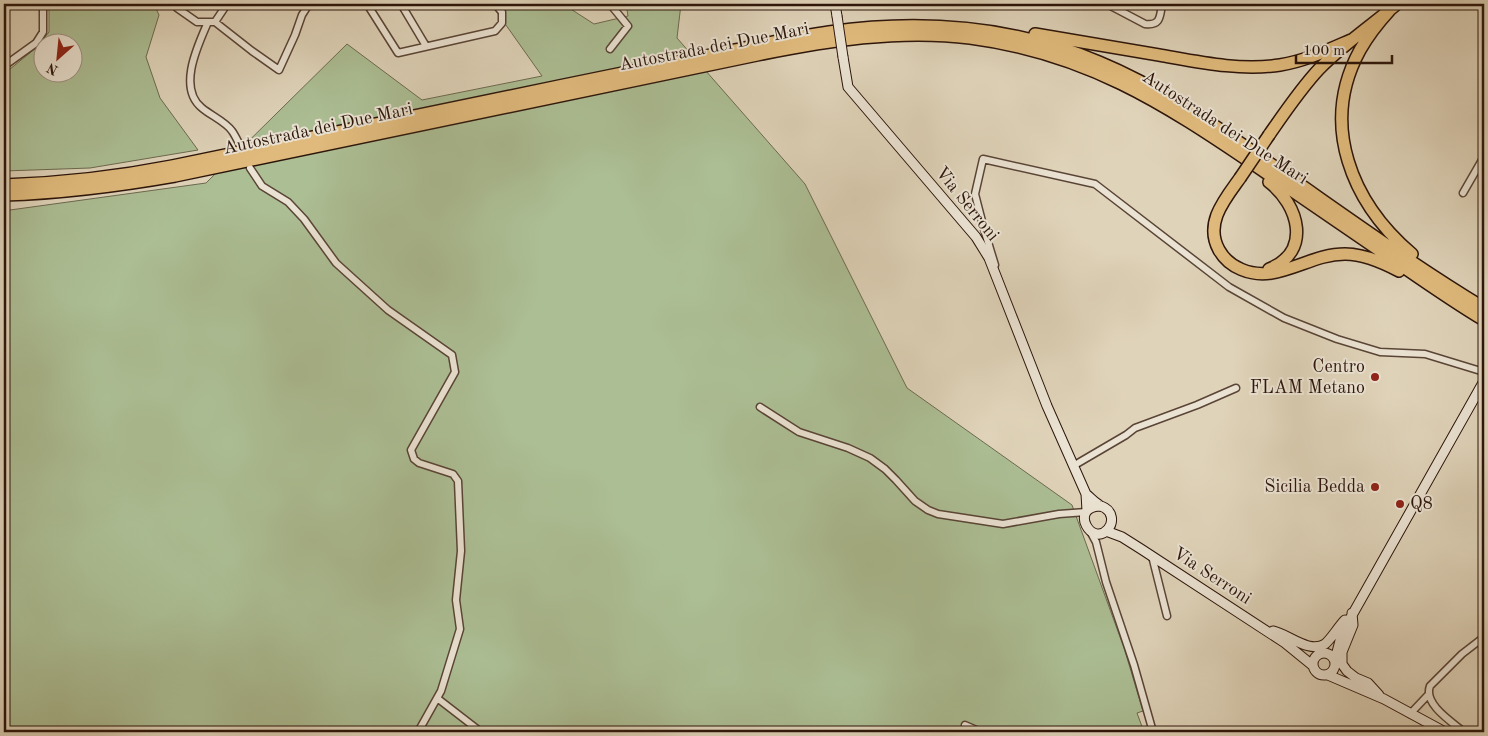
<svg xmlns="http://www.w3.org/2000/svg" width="1488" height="736" font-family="'Old Standard TT',serif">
<rect width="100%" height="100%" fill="#dfd3b9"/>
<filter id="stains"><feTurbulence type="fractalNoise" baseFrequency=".004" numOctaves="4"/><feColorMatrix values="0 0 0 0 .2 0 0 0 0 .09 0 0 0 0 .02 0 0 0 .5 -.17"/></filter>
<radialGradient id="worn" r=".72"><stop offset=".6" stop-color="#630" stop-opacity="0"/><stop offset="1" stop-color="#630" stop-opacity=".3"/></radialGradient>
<path fill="#acbe94" stroke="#6c6a50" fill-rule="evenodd" d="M49 4H154L159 15 146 57 160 98 198 150 90 168 4 171V74L37 47 49 32ZM42 42H72V72H42Z
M491 4H563L594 24 628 16 626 4H681L677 38 805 184 907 388 1072 505 1124 648 1143 711 1137 713 1144 732H4V222L10 210 206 183 347 44 422 100 542 76Z"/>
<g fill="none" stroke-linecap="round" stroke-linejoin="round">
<defs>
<path id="street" d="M175 4 177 8 197 22H215L252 51 279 70 295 35 302 15 309 4
M367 4 398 53 495 31 502 23V12L495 4
M401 4 426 46
M1107 4 1145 24C1161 26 1160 16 1162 4
M208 22C198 45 177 88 202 108 210 115 226 122 232 131 235 135 237 140 240 145
M215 22 227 4
M610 49 628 26 610 4
M4 66 36 43 43 32V4
M250 168 262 186 288 202 304 219 336 263 388 310 452 355 455 372 411 450 414 459 419 463 453 474 458 481 461 551 456 600 460 629 441 691 418 732
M1463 193 1482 160 1484 159
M995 265 984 229 975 194 983 159 1095 184 1229 287 1284 318 1337 339 1380 352 1425 354 1484 372
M760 407 799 432 848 448 870 458 885 469 896 480 915 501 928 510 938 514 1003 524 1059 514 1086 512
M1073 466 1126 435 1135 428 1197 405 1236 388
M1090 531 1096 542 1106 582 1134 665 1153 732
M1152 556 1167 616
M437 698 481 732
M1410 714 1428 695
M965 725 981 732
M1464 732C1452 722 1423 704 1430 686L1462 654 1484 637"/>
<path id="secondary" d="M835 4 837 16
M843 57 848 87 976 237 989 258 1047 406 1086 494 1087 511
M1086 494C1090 497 1093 501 1098 504 1104 509 1098 504 1105 508 1112 512 1114 522 1108 529 1092 548 1069 508 1099 506
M1106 531 1122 537 1141 549 1285 643 1312 665
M1352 613 1353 625 1342 652V664L1347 671 1356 678 1368 683 1379 695
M1273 631C1288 634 1309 654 1325 644 1331 639 1339 626 1345 620
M1313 664a11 11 0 1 1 22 0a11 11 0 1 1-22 0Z
M1335 660 1342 633 1484 381
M1328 675 1384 699 1445 732"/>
<path id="highway" d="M1389 11C1378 23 1368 36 1360 50 1319 125 1352 203 1412 254
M1035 34C1077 41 1118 48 1159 55 1199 62 1239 71 1280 65 1305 61 1328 50 1351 40
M1269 135C1285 112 1301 88 1320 68 1344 44 1372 25 1397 4
M1240 178C1225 199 1204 223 1219 250 1229 268 1251 276 1271 273 1297 269 1318 254 1345 254 1364 254 1382 262 1399 271
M4 185C61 183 116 177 172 166 301 140 430 113 559 86 614 75 670 63 725 52 759 45 794 37 829 32 920 19 1013 26 1099 62 1157 86 1210 122 1262 158 1336 209 1408 262 1484 308
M4 195C62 193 118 186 175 176L757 55C827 41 898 29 970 38 1085 53 1162 102 1256 166 1300 196 1345 227 1389 257 1421 279 1452 301 1484 320
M1269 269C1312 252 1299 205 1269 182"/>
</defs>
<use href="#street" stroke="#594436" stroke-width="9"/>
<use href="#secondary" stroke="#2c150b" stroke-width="11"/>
<use href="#highway" stroke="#2c150b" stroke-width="14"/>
<use href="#street" stroke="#eae2d2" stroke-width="6"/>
<use href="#secondary" stroke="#eae2d2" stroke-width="9"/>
<use href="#highway" stroke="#e0ba7c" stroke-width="11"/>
<defs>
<path id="secondary-bridge" d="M837 16 843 57"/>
<path id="highway-bridge" d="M1240 178 1269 135"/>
</defs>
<use href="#secondary-bridge" stroke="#2c150b" stroke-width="11" stroke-linecap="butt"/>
<use href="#highway-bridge" stroke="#2c150b" stroke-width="14" stroke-linecap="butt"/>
<use href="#secondary-bridge" stroke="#eae2d2" stroke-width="9"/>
<use href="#highway-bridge" stroke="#e0ba7c" stroke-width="11"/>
</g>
<g fill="#8f2418" stroke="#eae2d2" stroke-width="2">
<circle cx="1375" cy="377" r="5"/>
<circle cx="1375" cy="487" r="5"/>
<circle cx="1400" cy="504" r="5"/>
</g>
<g text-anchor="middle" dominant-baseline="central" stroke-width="4" stroke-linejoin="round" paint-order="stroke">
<g font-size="18" fill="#2c150b" stroke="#eae2d2">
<text transform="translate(714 47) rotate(-11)">Autostrada dei Due Mari</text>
<text transform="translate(1225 128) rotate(33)">Autostrada dei Due Mari</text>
<text transform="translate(318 129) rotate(-12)">Autostrada dei Due Mari</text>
<text transform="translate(967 204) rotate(51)">Via Serroni</text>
<text transform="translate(1212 576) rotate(33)">Via Serroni</text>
</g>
<g font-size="18" fill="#2c150b" stroke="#eae2d2" text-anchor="end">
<text x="1365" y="367">Centro<tspan x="1365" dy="21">FLAM Metano</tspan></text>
<text x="1365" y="487">Sicilia Bedda</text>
<text x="1410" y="504" text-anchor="start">Q8</text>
</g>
</g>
<rect width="1488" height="736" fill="none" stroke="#dfd3b9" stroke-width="20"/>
<rect x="5" y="5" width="1478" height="726" fill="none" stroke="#2c150b" stroke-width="2.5"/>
<rect x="10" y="10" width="1468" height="716" fill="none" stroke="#2c150b"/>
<g transform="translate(58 58) rotate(207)"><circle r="24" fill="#eae2d2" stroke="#9e9082"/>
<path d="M0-4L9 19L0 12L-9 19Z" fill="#8f2418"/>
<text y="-8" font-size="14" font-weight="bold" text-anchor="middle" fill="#2c150b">N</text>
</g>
<path d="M1296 55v8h96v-8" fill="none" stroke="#2c150b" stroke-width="2.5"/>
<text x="1303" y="55" font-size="15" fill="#2c150b" stroke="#eae2d2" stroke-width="4" paint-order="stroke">100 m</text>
<rect width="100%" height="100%" filter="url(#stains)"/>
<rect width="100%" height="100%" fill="url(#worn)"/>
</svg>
